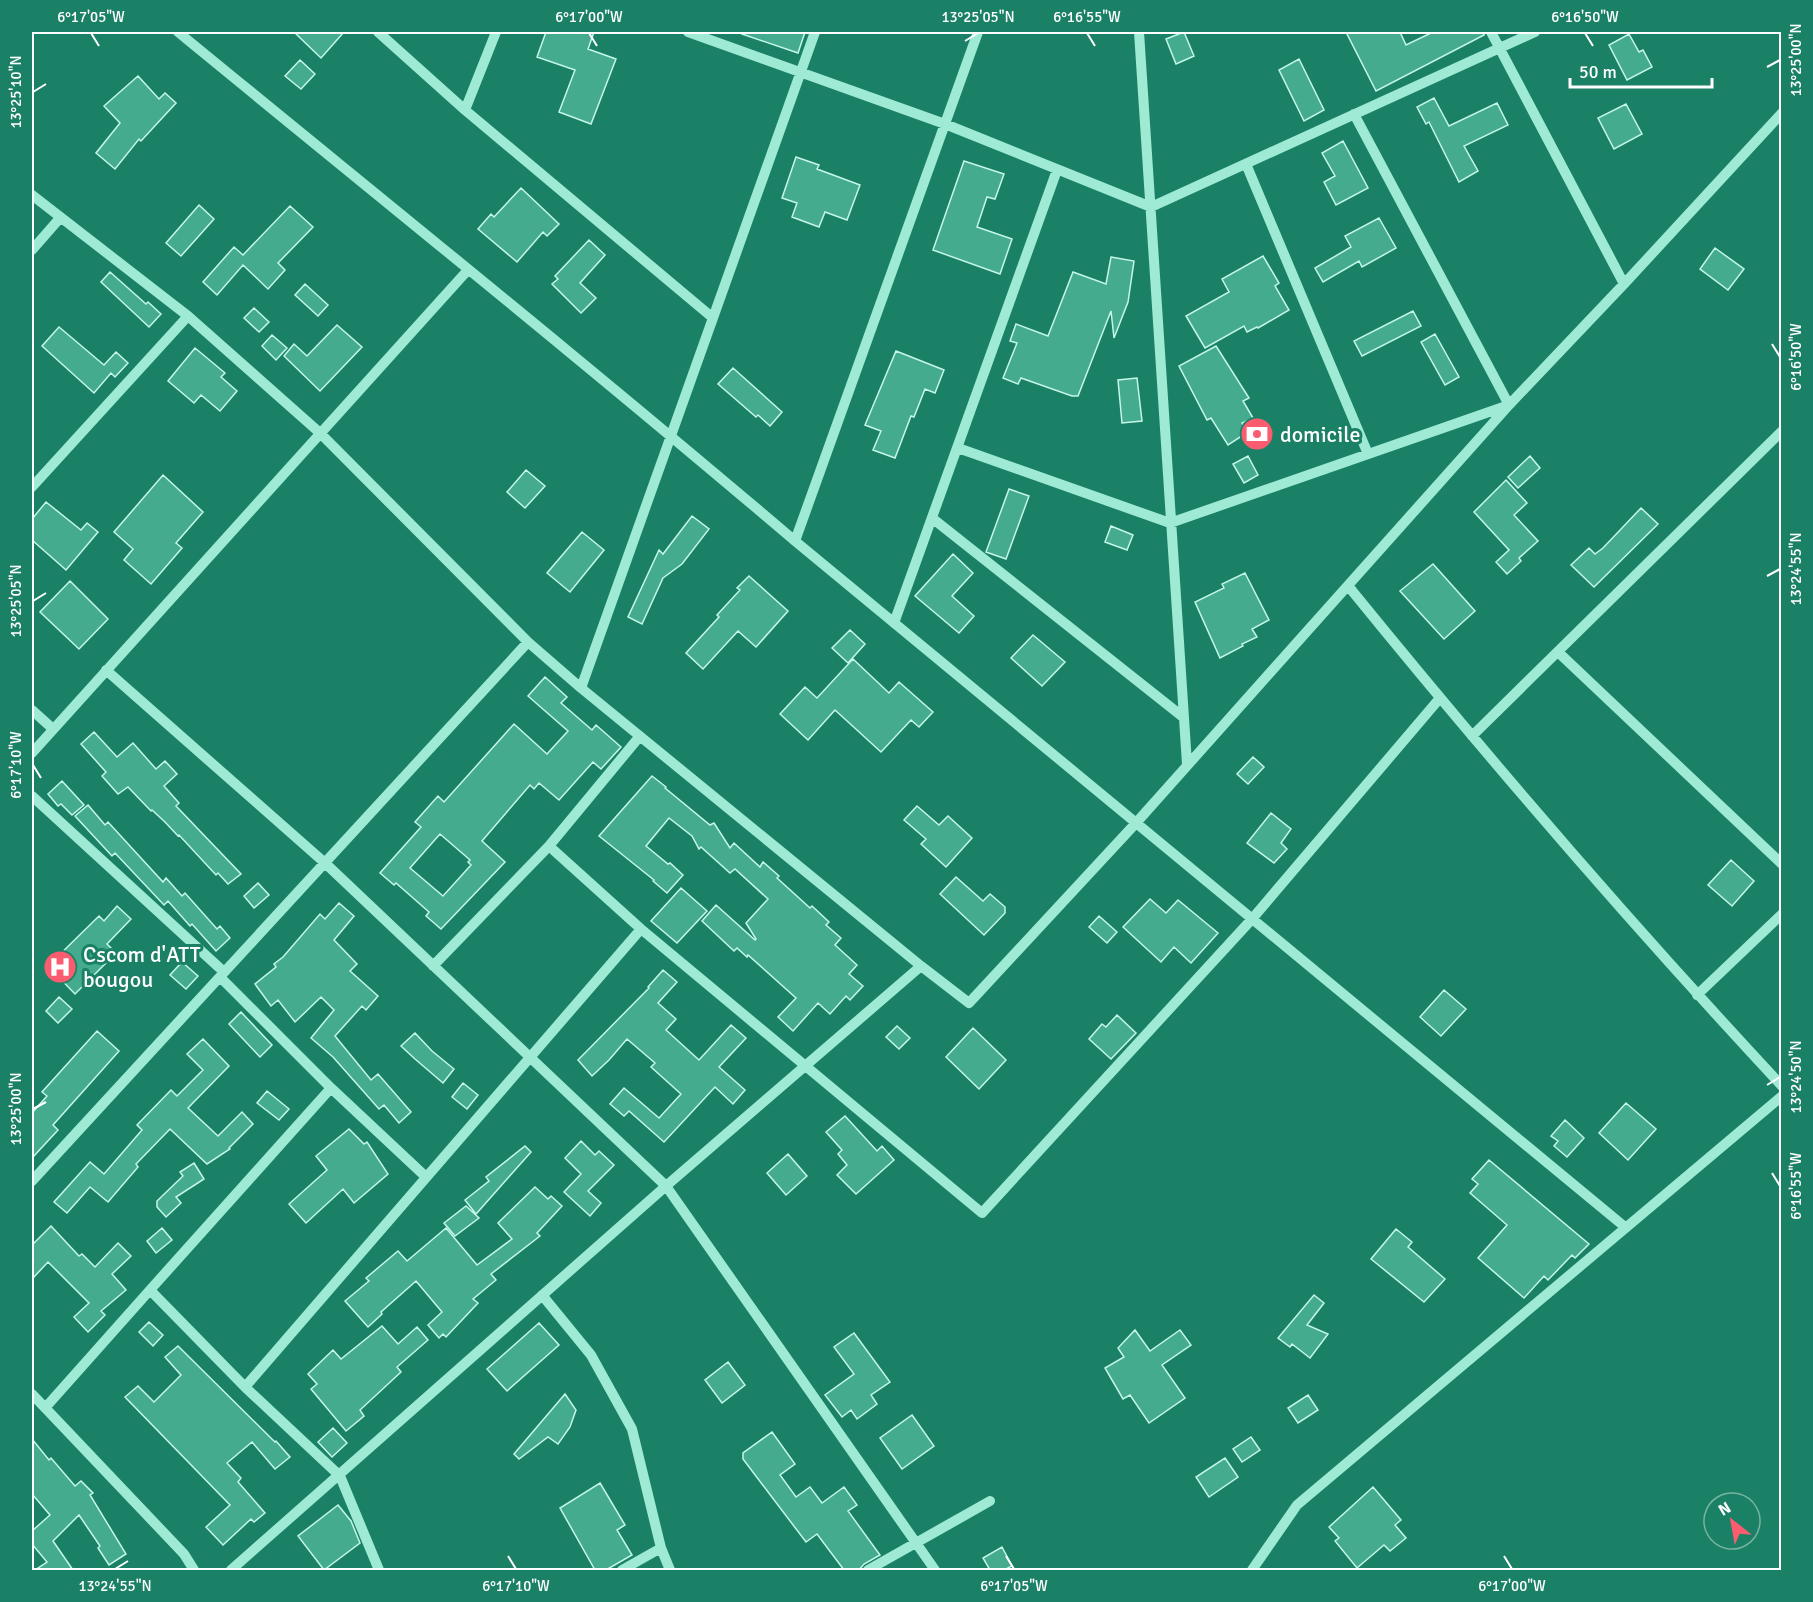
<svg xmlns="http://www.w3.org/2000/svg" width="1813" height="1602" font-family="Signika,sans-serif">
<rect width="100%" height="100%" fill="#1b8166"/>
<path fill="#44ab8e" stroke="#c4f7e9" stroke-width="1.5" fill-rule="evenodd" d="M294 32H344L321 58Z
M546 32H594L588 49 616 59 591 124 559 112 575 70 537 57Z
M743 32H805L798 53 742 34Z
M1184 32 1194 56 1176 64 1166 39Z
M1346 32H1400L1406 45 1433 32H1484V35L1376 91Z
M1629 34 1639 52 1643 50 1652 67 1627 80 1609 45Z
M1299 59 1324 110 1304 121 1279 70Z
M300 60 315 74 301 89 285 76Z
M138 76 159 99 165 93 176 103 141 141 139 139 115 169 96 153 120 123 104 106Z
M1434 98 1449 126 1497 103 1508 125 1464 146 1478 171 1459 182 1429 122 1426 124 1417 107Z
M1626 104 1642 134 1614 149 1598 118Z
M1343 141 1368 188 1336 205 1324 182 1335 176 1322 153Z
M796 157 819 165 817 169 860 185 847 220 825 212 819 227 792 217 797 203 782 198Z
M964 161 1004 174 995 199 987 197 977 227 1012 239 1000 274 933 250Z
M521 188 559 224 547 236 543 232 517 262 478 229 491 214 494 217Z
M199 205 214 219 181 256 166 243Z
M290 206 313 227 278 263 285 270 268 289 243 265 217 295 203 282 234 247 243 255Z
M1379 218 1396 248 1362 267 1359 261 1323 282 1315 268 1351 247 1345 236Z
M589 240 605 255 580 283 596 298 581 313 552 284 558 279 555 276Z
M1715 248 1744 269 1728 290 1700 269Z
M1263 256 1279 283 1275 286 1289 310 1258 328 1257 327 1247 332 1244 326 1205 348 1186 316 1229 292 1222 279Z
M1111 257 1134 261 1128 302 1114 338 1111 311 1078 396H1072L1021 378 1018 384 1003 378 1017 343 1010 341 1016 324 1048 336 1073 272 1106 284Z
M110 272 146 304 148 302 161 314 149 327 101 282Z
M305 284 328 305 318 316 295 295Z
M254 308 269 322 259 332 244 318Z
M1413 311 1421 326 1362 356 1354 341Z
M337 325 362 347 320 391 284 356 294 344 307 356Z
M59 327 104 365 116 352 128 363 115 377 111 373 94 393 42 346Z
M1435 334 1459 377 1445 385 1421 342Z
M272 335 287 348 276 360 262 346Z
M1216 346 1249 398 1243 401 1253 418 1242 423 1248 432 1228 445 1211 418 1207 420 1179 366Z
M195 348 225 373 221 377 237 391 220 411 201 395 194 403 168 381Z
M896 351 944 370 935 393 925 389 914 417 911 416 895 458 873 450 881 431 865 425Z
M733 368 782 412 770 426 758 415 756 417 718 384Z
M1137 378 1142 421 1122 423 1118 380Z
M1248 456 1258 475 1244 483 1233 464Z
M1530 456 1540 468 1518 488 1508 477Z
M526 470 545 486 525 508 507 492Z
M163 475 203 512 176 543 182 548 151 584 124 560 133 549 114 532Z
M1506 480 1527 503 1514 515 1538 541 1519 558 1521 561 1507 574 1496 562 1509 550 1474 512Z
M1009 489 1029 496 1006 559 986 552Z
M46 502 81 530 87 523 98 532 66 570 32 540V519Z
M1641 508 1658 524 1594 587 1571 565 1589 548 1595 554 1603 548Z
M692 516 709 529 682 564 663 578 642 624 628 617 659 550 663 554Z
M1111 526 1133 535 1127 550 1105 542Z
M582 532 604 550 570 592 547 573Z
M953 554 973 573 952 596 974 616 959 633 915 596Z
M1433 564 1475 611 1444 639 1400 591Z
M1245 573 1269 620 1252 629 1257 637 1242 644 1243 646 1220 658 1195 602 1224 588 1222 584Z
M749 576 788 611 756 647 738 631 703 669 686 653 719 617 717 615 740 590 737 588Z
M70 581 108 619 79 649 40 612Z
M850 630 865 644 848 663 832 648Z
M1033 635 1065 662 1042 686 1011 658Z
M853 659 889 693 899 682 933 712 919 727 911 720 881 752 835 710 808 740 780 714 805 687 817 698Z
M545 677 567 697 561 703 592 730 596 725 621 747 601 769 593 762 559 800 539 783 534 789 530 785 482 841 505 862 441 929 426 916 429 912 396 883 394 885 380 873 421 827 415 822 438 796 444 802 514 724 547 754 568 731 528 696ZM440 834 470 860 468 862 471 865 443 896 410 868Z
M94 732 117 757 133 743 156 769 165 761 177 774 164 786 179 803 176 806 241 874 228 884 218 873 216 875 179 835 178 836 165 822 152 810 151 811 128 787 118 794 102 776 106 772 81 744Z
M1253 757 1264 767 1248 784 1237 774Z
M652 776 666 787 665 788 710 825 714 823 730 848 734 843 760 867 763 862 779 876 777 878 810 908 812 906 829 922 826 925 841 938 835 945 857 965 849 974 863 986 850 1000 846 996 830 1014 818 1003 793 1031 778 1017 796 998 748 955 747 957 737 948 734 951 702 921 716 905 755 940 756 939 746 923 768 899 735 869 730 873 701 847 699 849 692 836 669 818 646 846 668 864 670 863 683 875 667 893 653 881 654 880 599 836Z
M62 781 84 805 72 815 61 804 58 806 48 794Z
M88 805 105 825 108 822 163 882 166 878 182 896 185 893 217 929 220 926 230 938 216 951 192 924 190 926 168 901 164 905 115 853 112 856 75 816Z
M917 806 939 825 948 816 972 838 946 867 921 844 926 839 904 820Z
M1271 813 1291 829 1281 843 1287 849 1274 863 1247 843Z
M1731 860 1754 881 1732 906 1708 885Z
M956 877 983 901 990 894 1005 907V913L984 935 940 894Z
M258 883 269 895 254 908 244 896Z
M681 888 707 911 677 943 651 921Z
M1150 899 1166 913 1178 900 1218 933 1191 963 1174 947 1161 962 1123 927Z
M339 903 354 916 334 940 357 964 350 971 378 996 366 1010 362 1006 335 1036 371 1080 378 1074 411 1112 399 1123 384 1105 379 1109 333 1057 311 1038 334 1010 321 997 295 1022 278 1000 271 1006 255 984 276 967 274 964 283 957 320 914 325 919Z
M117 906 131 919 107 944 116 953 75 994 48 966 99 916 104 921Z
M1099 916 1117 932 1107 943 1089 927Z
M182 962 198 976 186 989 170 975Z
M663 970 677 982 658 1003 676 1019 666 1030 699 1060 731 1025 746 1038 719 1067 745 1090 733 1104 715 1087 664 1142 629 1111 624 1116 610 1104 624 1088 659 1118 681 1094 651 1067 655 1063 627 1039 609 1060 592 1076 578 1060 649 988 648 987Z
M1444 990 1466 1009 1441 1036 1420 1017Z
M59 997 72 1009 58 1023 46 1011Z
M241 1012 272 1045 260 1057 229 1024Z
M1117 1015 1136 1033 1111 1059 1089 1039 1102 1024 1106 1027Z
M897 1026 910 1038 899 1049 886 1037Z
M973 1028 1006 1060 979 1089 946 1057Z
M97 1031 119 1051 53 1125 58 1130 32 1158V1113L47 1096 42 1092Z
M415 1033 432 1051 454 1069 443 1083 415 1059 401 1046Z
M203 1039 229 1066 188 1108 218 1136 242 1112 253 1124 229 1148 230 1149 207 1164 170 1129 136 1164 138 1167 108 1202 90 1187 67 1213 54 1202 90 1162 104 1174 142 1130 137 1125 171 1090 177 1096 203 1070 187 1054Z
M463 1083 478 1095 467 1109 452 1097Z
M267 1091 289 1109 279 1120 257 1103Z
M1626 1103 1656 1129 1628 1160 1599 1133Z
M845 1116 877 1151 882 1146 894 1160 856 1194 837 1175 847 1165 838 1154 842 1150 826 1132Z
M1565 1120 1584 1138 1567 1157 1554 1146 1558 1141 1551 1136Z
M349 1129 364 1144 367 1142 388 1174 354 1203 343 1189 306 1223 289 1204 327 1170 316 1156Z
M581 1141 595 1155 599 1151 614 1165 588 1191 601 1203 590 1216 564 1192 581 1174 565 1158Z
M525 1146 531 1152 476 1214 465 1200 489 1181 486 1177Z
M788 1154 807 1176 786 1195 767 1173Z
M1489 1160 1589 1244 1575 1258 1572 1255 1548 1280 1544 1276 1524 1298 1478 1258 1507 1225 1470 1193 1478 1184 1472 1179Z
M194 1163 204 1179 176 1197 181 1203 166 1217 157 1207V1201L183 1176 180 1172Z
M535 1187 548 1199 551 1196 562 1206 537 1233 540 1236 491 1274 496 1280 473 1299 478 1303 446 1337 443 1334 439 1338 428 1325 442 1312 416 1281 381 1312 382 1314 368 1327 345 1301 369 1281 366 1278 398 1251 407 1261 446 1228 477 1265 512 1239 498 1223Z
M466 1206 479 1218 455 1236 444 1223Z
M51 1226 79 1256 82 1254 95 1267 118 1243 131 1256 112 1274 126 1290 101 1311 105 1315 88 1332 74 1317 89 1303 48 1262 32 1279V1245Z
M162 1228 172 1240 156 1253 147 1241Z
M1396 1229 1412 1242 1408 1247 1445 1279 1424 1302 1371 1259Z
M1314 1295 1324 1303 1307 1325 1328 1334 1310 1358 1292 1344 1290 1347 1278 1338Z
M149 1322 163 1335 153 1346 139 1332Z
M539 1323 559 1345 507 1391 487 1369Z
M382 1326 398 1344 417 1327 428 1340 397 1367 401 1372 360 1410 364 1416 346 1431 311 1389 317 1384 308 1374 333 1350 341 1359Z
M1135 1330 1150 1351 1180 1330 1191 1345 1162 1365 1185 1398 1149 1423 1130 1395 1123 1399 1105 1368 1124 1357 1118 1348Z
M854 1333 890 1382 871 1395 877 1404 857 1419 851 1410 842 1417 825 1395 854 1374 834 1347Z
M178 1346 275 1442 276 1441 290 1457 275 1469 252 1442 227 1463 241 1478 238 1482 265 1513 254 1522 251 1519 223 1545 206 1527 230 1505 125 1397 138 1386 154 1402 181 1375 165 1357Z
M728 1362 745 1385 722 1403 705 1380Z
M565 1394 576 1410 570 1427 558 1444 548 1437 519 1459 514 1454Z
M1308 1395 1318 1410 1298 1423 1288 1408Z
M912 1415 934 1446 902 1469 880 1438Z
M333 1428 347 1443 332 1457 318 1442Z
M772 1432 795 1464 780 1475 796 1497 810 1487 822 1503 844 1487 857 1505 848 1511 880 1555 864 1564 859 1570H844L817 1534 806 1542 743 1459V1453Z
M1251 1437 1260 1450 1242 1462 1233 1449Z
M32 1439 49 1460 51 1458 75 1486 81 1481 93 1493 90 1495 126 1554 109 1565 98 1548 100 1546 79 1515 53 1541 73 1570H35L47 1562 32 1544V1531L50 1515 32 1494Z
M1225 1458 1238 1477 1209 1497 1196 1477Z
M600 1483 625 1525 617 1530 632 1555 606 1570H595L560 1508Z
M1373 1487 1401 1520 1395 1525 1406 1538 1390 1551 1384 1545 1357 1568 1335 1541 1339 1538 1329 1527Z
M338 1505 351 1521 360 1543 324 1570 298 1536Z
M1002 1547 1012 1566 1004 1570H990L983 1558Z"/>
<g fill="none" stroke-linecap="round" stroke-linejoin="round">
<path stroke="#9fead5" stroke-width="10" d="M178 32C384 201 592 368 795 541L1625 1227
M378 32 465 110 713 318
M688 32 945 124 1151 207 1535 32
M1139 32 1187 764
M1491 32 1624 284
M465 110 496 32
M1246 164 1368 454
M32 195 188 316 320 433 528 642 581 688 921 966 969 1003 1136 823 1509 405 1624 284 1782 113
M32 250 60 218
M958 448 1170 523 1509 405 1354 114
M32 487 188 316
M932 518 1183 717
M795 541 978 32
M1349 587C1488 758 1632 925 1782 1086
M894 623 1057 170
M1558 652 1782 864
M106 670 325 863 666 1186 935 1570
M581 688 815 32
M32 710 53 729
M1472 736 1782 431
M32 753 467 271
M32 796 224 972
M549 846 641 929 982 1213 1252 919 1440 698
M433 966 549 846 640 736
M220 977 331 1088 426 1177
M1697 995 1782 914
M32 1181 528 642
M150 1290 331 1088
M542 1295 591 1355 632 1429 661 1548 670 1570
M245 1387 641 929
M32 1394 184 1554 194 1570
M45 1408 150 1290 245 1387 340 1476 379 1570
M231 1570 666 1186 921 966
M622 1570 661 1548
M868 1570 990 1501
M1252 1570 1297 1505 1782 1096"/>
</g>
<path fill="none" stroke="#fff" stroke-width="2" d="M91 33 99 46M589 33 597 46M1087 33 1095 46M1585 33 1593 46M965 41 978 33M1767 67 1780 60M33 92 46 84M1772 344 1780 357M1767 576 1780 569M33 601 46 593M33 765 41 778M1767 1085 1780 1077M33 1109 46 1102M1772 1173 1780 1186M508 1556 516 1569M1006 1556 1014 1569M1504 1556 1512 1569M115 1569 128 1561"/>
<defs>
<symbol id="bank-disc" viewBox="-11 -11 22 22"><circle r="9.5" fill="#fb5c6f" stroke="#1b8166"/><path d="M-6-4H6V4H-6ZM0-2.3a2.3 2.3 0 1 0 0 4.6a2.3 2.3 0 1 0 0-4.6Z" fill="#fff"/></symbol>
<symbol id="hospital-disc" viewBox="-11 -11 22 22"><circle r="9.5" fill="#fb5c6f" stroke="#1b8166"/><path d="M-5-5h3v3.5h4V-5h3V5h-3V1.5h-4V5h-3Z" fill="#fff"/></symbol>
</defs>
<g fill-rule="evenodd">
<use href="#bank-disc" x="1238" y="415" width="38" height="38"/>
<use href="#hospital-disc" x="41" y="948" width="38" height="38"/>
</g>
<g text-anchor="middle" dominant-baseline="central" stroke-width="6" stroke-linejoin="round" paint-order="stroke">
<g font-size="22" fill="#fff" stroke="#1b8166" text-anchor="start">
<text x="1280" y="434">domicile</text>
<text x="83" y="954">Cscom d'ATT<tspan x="83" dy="25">bougou</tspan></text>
</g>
</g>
<rect width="1813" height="1602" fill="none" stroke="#1b8166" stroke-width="66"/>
<g transform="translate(1732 1521) rotate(329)"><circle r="28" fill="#1b8166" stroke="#76b3a3" stroke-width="1.5"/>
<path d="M0-4.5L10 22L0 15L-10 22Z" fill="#fb5c6f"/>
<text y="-9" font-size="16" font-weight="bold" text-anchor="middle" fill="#ffffff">N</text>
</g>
<path d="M1570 78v9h142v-9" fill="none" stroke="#ffffff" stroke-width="3"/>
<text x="1579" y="78" font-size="18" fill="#ffffff" stroke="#1b8166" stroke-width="4.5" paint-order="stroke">50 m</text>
<rect x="33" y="33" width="1747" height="1536" fill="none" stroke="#fff" stroke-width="2"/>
<g font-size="15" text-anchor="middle" fill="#fff">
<text x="91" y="22">6°17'05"W</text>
<text x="589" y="22">6°17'00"W</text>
<text x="978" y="22">13°25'05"N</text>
<text x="1087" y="22">6°16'55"W</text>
<text x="1585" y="22">6°16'50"W</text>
<text transform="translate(1796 60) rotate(-90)" y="5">13°25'00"N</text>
<text transform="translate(16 92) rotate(-90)" y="5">13°25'10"N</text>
<text transform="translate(1796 357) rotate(-90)" y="5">6°16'50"W</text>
<text transform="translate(1796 569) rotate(-90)" y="5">13°24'55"N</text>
<text transform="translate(16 601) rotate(-90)" y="5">13°25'05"N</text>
<text transform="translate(16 765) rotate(-90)" y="5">6°17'10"W</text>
<text transform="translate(1796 1077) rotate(-90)" y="5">13°24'50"N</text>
<text transform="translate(16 1109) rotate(-90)" y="5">13°25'00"N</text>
<text transform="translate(1796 1186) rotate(-90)" y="5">6°16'55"W</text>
<text x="115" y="1591">13°24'55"N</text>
<text x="516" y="1591">6°17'10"W</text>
<text x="1014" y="1591">6°17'05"W</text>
<text x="1512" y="1591">6°17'00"W</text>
</g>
</svg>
